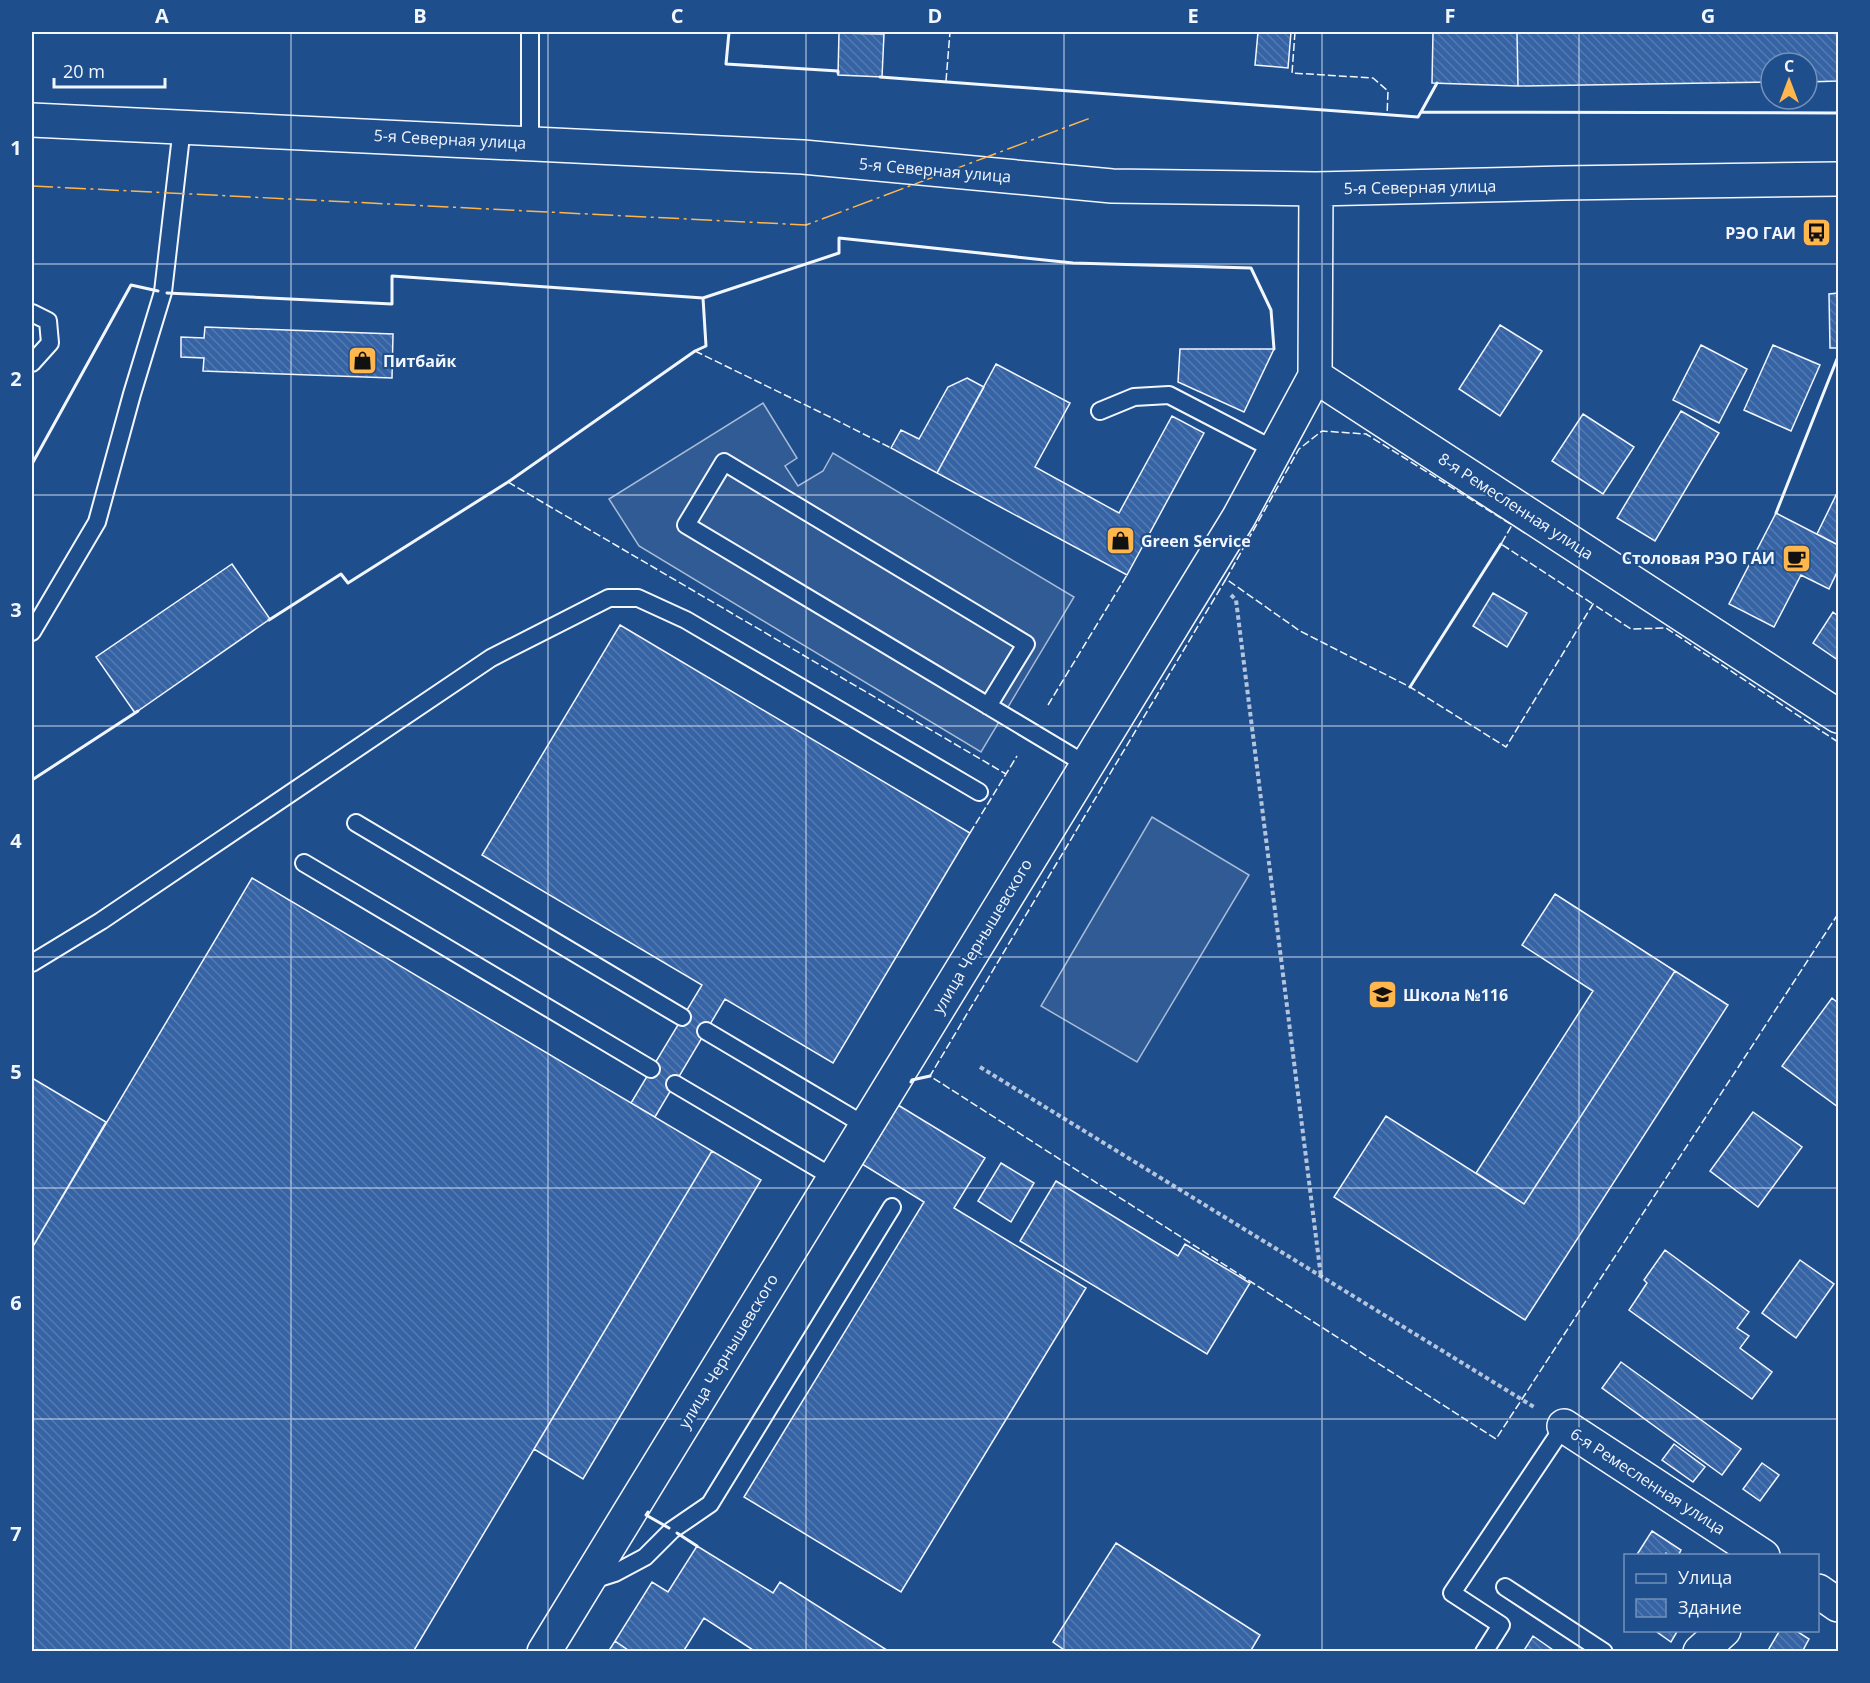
<svg xmlns="http://www.w3.org/2000/svg" width="1870" height="1683" font-family="'Open Sans',sans-serif">
<defs>
<pattern id="building-back-hatch" width="6" height="6" patternUnits="userSpaceOnUse" patternTransform="scale(1.5)"><rect width="6" height="6" fill="#3563a3"/><path d="M-1 5l2 2M0 0l6 6M5-1l2 2" fill="none" stroke="#537ab1"/></pattern>
</defs>
<rect width="100%" height="100%" fill="#1f4e8c"/>
<path fill="#305b95" stroke="#a8bbd7" stroke-width="1.5" d="M763 403 797 458 785 466 798 486 823 471 833 453 1074 597 981 752 639 546 609 499Z
M1152 817 1249 875 1137 1062 1041 1006Z"/>
<path fill="url(#building-back-hatch)" stroke="#f2f6ff" stroke-width="1.5" d="M1258 32H1291L1288 68 1255 65Z
M1433 32H1517L1518 86 1432 83Z
M1517 32H1838V81L1807 82V63H1771V82L1518 86Z
M839 33 884 34 882 77 838 75Z
M1838 293V348H1830L1829 294Z
M1500 325 1542 351 1500 416 1459 389Z
M205 327 393 334 392 378 203 371 204 358 181 357V337L204 338Z
M1701 345 1747 369 1719 423 1673 400Z
M1773 345 1820 365 1791 431 1744 410Z
M1180 349H1274L1244 412 1178 382Z
M996 364 1070 403 1035 467 1119 513 1172 416 1204 433 1127 575 937 473Z
M967 378 984 387 937 473 891 448 901 430 919 439 948 387Z
M1681 411 1719 433 1655 541 1617 518Z
M1583 414 1634 447 1603 494 1552 461Z
M1838 491V545L1817 534Z
M1776 513 1838 545V570L1829 589 1801 575 1774 627 1729 604Z
M232 564 270 619 135 713 96 657Z
M1493 593 1527 613 1507 647 1473 626Z
M1833 612 1838 616V660L1813 643Z
M620 625 970 833 833 1063 725 999 655 1117 631 1103 702 985 482 855Z
M252 878 712 1151 413 1652H32V1248Z
M1555 894 1675 971 1524 1204 1476 1173 1593 991 1522 945Z
M1675 971 1728 1005 1525 1320 1334 1197 1386 1116 1524 1204Z
M1832 998 1838 1003V1107L1782 1066Z
M32 1078 106 1122 32 1248Z
M898 1105 985 1158 954 1208 1086 1288 901 1592 744 1497 924 1202 862 1164Z
M1753 1112 1802 1147 1758 1207 1710 1171Z
M712 1151 761 1180 583 1479 534 1449Z
M1001 1163 1034 1183 1011 1222 978 1201Z
M1056 1181 1178 1256 1185 1244 1250 1283 1207 1354 1020 1241Z
M1665 1250 1749 1312 1737 1328 1749 1336 1740 1348 1772 1372 1752 1399 1629 1310 1647 1283 1644 1280Z
M1800 1260 1834 1284 1796 1338 1762 1313Z
M1621 1362 1741 1449 1722 1475 1602 1388Z
M1674 1444 1705 1467 1693 1482 1662 1460Z
M1762 1463 1779 1475 1760 1501 1743 1489Z
M1652 1531 1681 1550 1678 1556H1670L1666 1553 1664 1556H1636Z
M1116 1543 1260 1635 1250 1652H1067L1053 1642Z
M697 1546 773 1593 780 1582 890 1652H756L704 1618 683 1652H631L615 1641 652 1582 668 1592Z
M1654 1630H1678L1671 1642Z
M1780 1630H1795L1809 1639 1802 1652H1767Z
M1533 1636 1556 1652H1523Z
M615 1641 631 1652H608Z"/>
<g fill="none" stroke-linecap="round" stroke-linejoin="round">
<defs>
<path id="lane" d="M530 32V143
M32 313 48 321 50 343 32 363
M1100 411 1134 397 1169 395 1275 450
M32 632 97 522 132 394 163 292 182 127
M988 706 1026 644 724 462 686 525 1087 765
M356 823 682 1017
M304 863 651 1069
M32 963 101 921 491 658 609 598H638L686 620 979 792
M706 1031 866 1126
M675 1084 834 1178
M590 1581 615 1573 645 1557 672 1530 710 1504 892 1207
M1505 1587 1604 1652
M1484 1652 1501 1625 1452 1593 1564 1426"/>
<path id="street" d="M1564 1426 1763 1556
M1818 1591 1838 1605
M1700 1652 1724 1630"/>
<path id="secondary" d="M32 120 803 157 1112 186 1316 189 1563 183 1838 179
M1315 376 1838 716
M544 1652 1239 517 1315 376 1316 189"/>
</defs>
<use href="#lane" stroke="#f2f6ff" stroke-width="20"/>
<use href="#street" stroke="#f2f6ff" stroke-width="36"/>
<use href="#secondary" stroke="#f2f6ff" stroke-width="36"/>
<path stroke="#b3c4dc" stroke-width="4" stroke-dasharray="4.5 3" stroke-linecap="butt" d="M1231 595 1236 600 1321 1277
M980 1067 1534 1407"/>
<use href="#lane" stroke="#1f4e8c" stroke-width="16"/>
<use href="#street" stroke="#1f4e8c" stroke-width="33"/>
<use href="#secondary" stroke="#1f4e8c" stroke-width="33"/>
<path stroke="#f2f6ff" stroke-width="1.5" stroke-dasharray="8 3" stroke-linecap="butt" d="M1295 32 1292 73 1373 78 1388 91 1387 116
M946 81 950 32
M695 351 830 417 891 448
M508 482 1006 774
M1226 579 1299 449 1322 431 1366 434 1512 525 1501 544 1593 604
M1048 705 1127 575
M1838 742 1666 628 1631 629 1593 604 1506 747 1410 687 1300 631 1226 579 930 1076 1496 1439 1838 914
M970 833 1017 756"/>
<path stroke="#f2f6ff" stroke-width="3" d="M729 32 726 64 838 71V73
M880 77 1418 117 1421 112 1838 113
M1421 112 1437 83
M167 293 392 304V276L703 298 839 253V238L1073 263 1251 268 1271 310 1274 349
M32 464 131 285 158 291
M1776 513 1837 359H1838
M269 620 341 574 348 583 508 482 695 351 706 346 703 298
M1410 687 1501 544
M32 780 138 711
M911 1082 912 1080 930 1076
M648 1512 646 1515 669 1528
M677 1533 697 1546"/>
<path stroke="#ffb74d" stroke-width="1.5" stroke-dasharray="21 4.5 3 4.5" stroke-linecap="butt" d="M32 186 806 225 1093 117"/>
</g>
<path fill="none" stroke="#f2f6ff" stroke-width="1.5" stroke-opacity="0.55" d="M291 32V1652M548 32V1652M806 32V1652M1064 32V1652M1322 32V1652M1579 32V1652M32 264H1838M32 495H1838M32 726H1838M32 957H1838M32 1188H1838M32 1419H1838"/>
<defs>
<symbol id="bus-square" viewBox="-11 -11 22 22"><rect x="-9" y="-9" width="18" height="18" rx="4" fill="#ffb74d" stroke="#1f4e8c"/><path d="M-5-6H5V4H4V6H2V4H-2V6H-4V4H-5ZM-3.5-4V0h7V-4ZM-3.5 1.2v1.5H-2V1.2ZM2 1.2v1.5H3.5V1.2Z" fill="#111"/></symbol>
<symbol id="shop-square" viewBox="-11 -11 22 22"><rect x="-9" y="-9" width="18" height="18" rx="4" fill="#ffb74d" stroke="#1f4e8c"/><path d="M-5-2.5h2.3a2.7 3.5 0 0 1 5.4 0H5L5.5 6h-11ZM-1.5-2.5h3a1.5 2.3 0 0 0-3 0Z" fill="#111"/></symbol>
<symbol id="cafe-square" viewBox="-11 -11 22 22"><rect x="-9" y="-9" width="18" height="18" rx="4" fill="#ffb74d" stroke="#1f4e8c"/><path d="M-5.5-4.5H6V0H3Q3 3.5 0 3.5H-2.5Q-5.5 3.5-5.5 0ZM3-3.2v2h1.7v-2ZM-6 4.5H4V6H-6Z" fill="#111"/></symbol>
<symbol id="school-square" viewBox="-11 -11 22 22"><rect x="-9" y="-9" width="18" height="18" rx="4" fill="#ffb74d" stroke="#1f4e8c"/><path d="M0-5L7-2L0 1L-7-2ZM-4 1L0 2.5L4 1V4Q0 6-4 4Z" fill="#111"/></symbol>
</defs>
<g fill-rule="evenodd">
<use href="#bus-square" x="1800" y="216" width="33" height="33"/>
<use href="#shop-square" x="346" y="344" width="33" height="33"/>
<use href="#shop-square" x="1104" y="524" width="33" height="33"/>
<use href="#cafe-square" x="1780" y="542" width="33" height="33"/>
<use href="#school-square" x="1366" y="978" width="33" height="33"/>
</g>
<g text-anchor="middle" dominant-baseline="central" stroke-width="4.5" stroke-linejoin="round" paint-order="stroke">
<g font-size="16" fill="#f2f6ff" stroke="#1f4e8c">
<text transform="translate(450 139) rotate(3)">5-я Северная улица</text>
<text transform="translate(935 170) rotate(5)">5-я Северная улица</text>
<text transform="translate(1420 187) rotate(-1)">5-я Северная улица</text>
<text transform="translate(1516 506) rotate(33)">8-я Ремесленная улица</text>
<text transform="translate(982 936) rotate(-59)">улица Чернышевского</text>
<text transform="translate(728 1351) rotate(-59)">улица Чернышевского</text>
<text transform="translate(1648 1481) rotate(33)">6-я Ремесленная улица</text>
</g>
<g font-size="16" font-weight="bold" fill="#f2f6ff" stroke="#1f4e8c" text-anchor="start">
<text x="1796" y="233" text-anchor="end">РЭО ГАИ</text>
<text x="383" y="361">Питбайк</text>
<text x="1141" y="541">Green Service</text>
<text x="1775" y="558" text-anchor="end">Столовая РЭО ГАИ</text>
<text x="1403" y="995">Школа №116</text>
</g>
</g>
<rect width="1870" height="1683" fill="none" stroke="#1f4e8c" stroke-width="66"/>
<rect x="1624" y="1554" width="195" height="78" fill="#1f4e8c" stroke="#7391ba" stroke-width="1.5"/>
<rect x="1636" y="1574" width="30" height="9" fill="#1f4e8c" stroke="#7391ba" stroke-width="1.5"/>
<text x="1678" y="1584" font-size="18" fill="#f2f6ff">Улица</text>
<rect x="1636" y="1599" width="30" height="18" fill="url(#building-back-hatch)" stroke="#7391ba" stroke-width="1.5"/>
<text x="1678" y="1614" font-size="18" fill="#f2f6ff">Здание</text>
<g transform="translate(1789 81)"><circle r="28" fill="#1f4e8c" stroke="#7391ba" stroke-width="1.5"/>
<path d="M0-4.5L10 22L0 15L-10 22Z" fill="#ffb74d"/>
<text y="-9" font-size="16" font-weight="bold" text-anchor="middle" fill="#f2f6ff">С</text>
</g>
<path d="M54 78v9h111v-9" fill="none" stroke="#f2f6ff" stroke-width="3"/>
<text x="63" y="78" font-size="18" fill="#f2f6ff" stroke="#1f4e8c" stroke-width="4.5" paint-order="stroke">20 m</text>
<rect x="33" y="33" width="1804" height="1617" fill="none" stroke="#f2f6ff" stroke-width="2"/>
<g font-size="20" text-anchor="middle" font-weight="bold" fill="#f2f6ff">
<text x="162" y="23">A</text>
<text x="420" y="23">B</text>
<text x="677" y="23">C</text>
<text x="935" y="23">D</text>
<text x="1193" y="23">E</text>
<text x="1450" y="23">F</text>
<text x="1708" y="23">G</text>
<text x="16" y="155">1</text>
<text x="16" y="386">2</text>
<text x="16" y="617">3</text>
<text x="16" y="848">4</text>
<text x="16" y="1079">5</text>
<text x="16" y="1310">6</text>
<text x="16" y="1541">7</text>
</g>
</svg>
